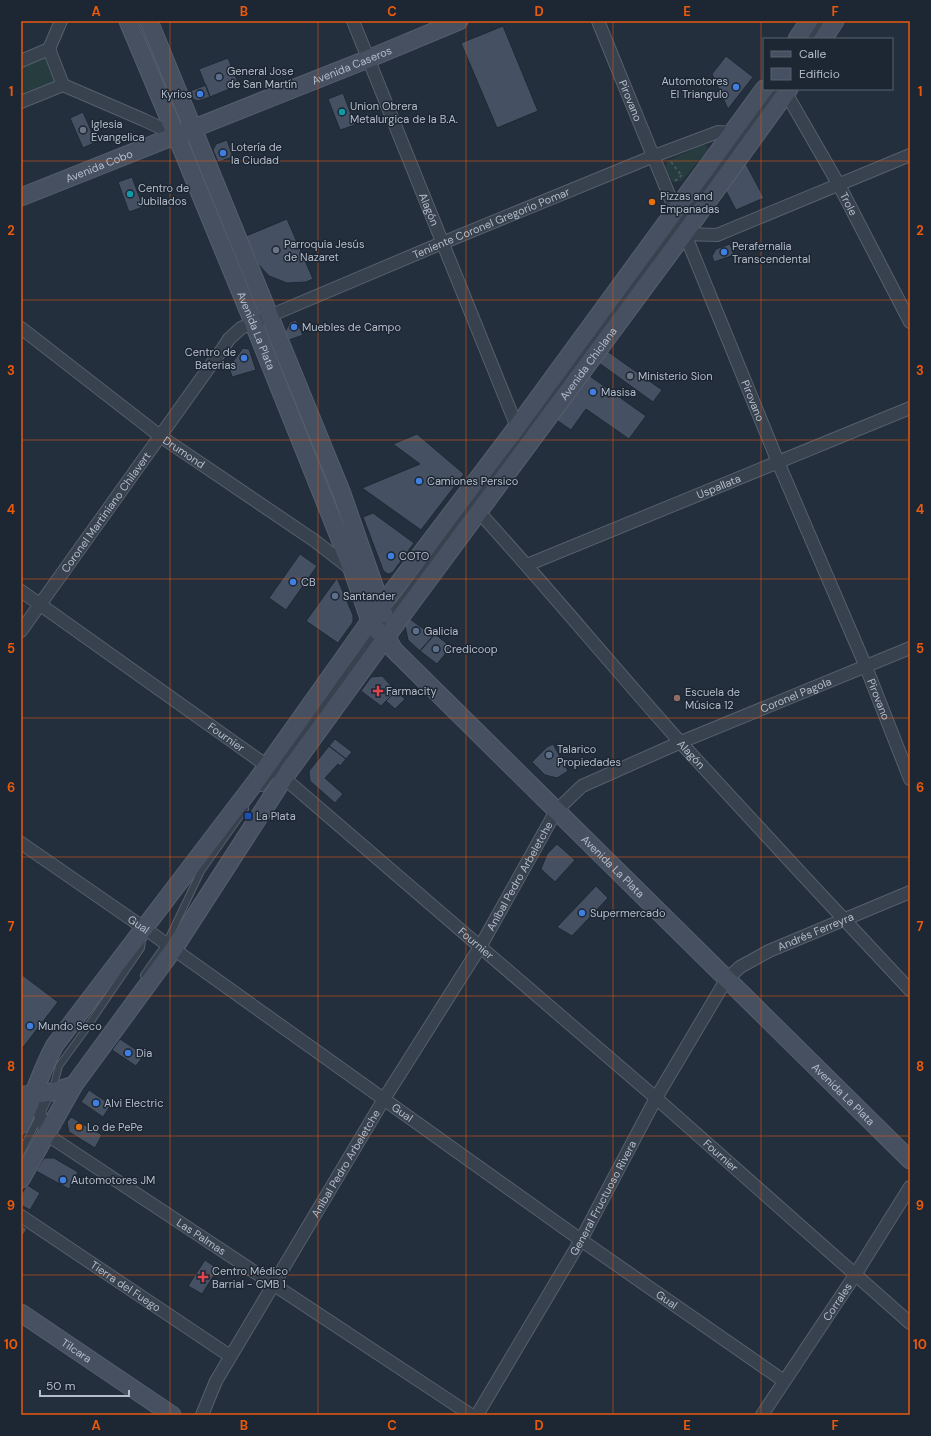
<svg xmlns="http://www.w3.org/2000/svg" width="931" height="1436" font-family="'DM Sans',sans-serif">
<rect width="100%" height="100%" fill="#242f3e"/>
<path fill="#263c3f" d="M47 56 57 82 21 96V67Z
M702 145H706L708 148 706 152 682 181 674 182C667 177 664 170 667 161Z"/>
<path fill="#455162" stroke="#1f2835" d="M503 26 538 111 497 128 461 43Z
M726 56 753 77 728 109 712 74Z
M228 58 239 85 210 97 199 69Z
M206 85 210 97 198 101 193 99 190 91Z
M343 93 355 125 340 130 328 99Z
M83 112 96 142 83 148 70 118Z
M227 140 233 157 218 162 213 150 216 144Z
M744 160 764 198 736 210 725 189Z
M132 177 143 207 129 212 118 182Z
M287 219 313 279 306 282 287 283 269 276 258 264 246 236Z
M730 244 734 255 714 262 712 256 716 249Z
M296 320 303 335 289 340 285 332 290 322Z
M243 348 249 349 256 370 232 377 229 367Z
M607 351 662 390 653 402 599 363Z
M587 374 646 416 629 439 586 409 571 430 555 419Z
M417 434 464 474 421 530 362 488 420 464 393 444Z
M373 513 414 543 393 572 389 574 386 573 383 570 363 517Z
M300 554 317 566 286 610 269 598Z
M337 578 353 615V622L338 643 306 621Z
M410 619 433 636 420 651 408 640 405 626Z
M435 634 451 647 437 664 420 651Z
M382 676 396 691 381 706 361 691 371 677Z
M396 691 405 699 395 709 386 701Z
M335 739 352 752 346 759 329 746Z
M553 744 568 771 557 778 545 775 532 762 547 747Z
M329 746 346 759 340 766 338 764 325 778 343 794 335 803 310 781 309 771Z
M557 844 575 860 555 882 541 869 547 854Z
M596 886 608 898 572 936 557 927Z
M21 974 58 1002 21 1050Z
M120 1039 144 1055 136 1066 112 1050Z
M89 1090 111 1105 103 1117 81 1102Z
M71 1117 102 1135 95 1148 69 1132 67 1122Z
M44 1158H54L78 1172 69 1189 36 1171Z
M27 1185 40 1193 30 1210 21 1205V1195Z
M21 1225 27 1229 21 1238Z
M205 1260 218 1269 202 1294 188 1286Z"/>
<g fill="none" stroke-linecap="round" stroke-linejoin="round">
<defs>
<path id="lane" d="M810 39 821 21
M262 788 365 648 377 630 401 601 778 89
M144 975 166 944 201 871 245 809
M21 1152 52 1092 59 1066 83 1033 141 948 142 940"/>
<g id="street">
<path id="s1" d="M353 21 517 427"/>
<path id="s2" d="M598 21 778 462 866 667 910 779"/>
<path d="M49 49 61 21"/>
<path d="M21 61 49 49 63 85"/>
<path id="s3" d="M782 89 786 93 839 185 910 322"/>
<path d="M21 102 63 85 144 120 176 135"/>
<path d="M684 234 717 235 910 155"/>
<path id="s4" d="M21 328 160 436 315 541 351 569"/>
<path id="s5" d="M479 512C548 588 613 667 681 743 757 826 833 908 910 990"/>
<path id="s6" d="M527 565 910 408"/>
<path id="s7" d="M21 591 284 778 656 1098 910 1323"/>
<path id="s8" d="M21 631 223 348 229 339 241 328 442 243 654 156 718 132 732 133"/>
<path id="s9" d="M21 843 144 928 581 1240 784 1381"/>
<path id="s10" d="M34 1094 46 1134 471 1415"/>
<path id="s11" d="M21 1216 230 1356"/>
<path id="s12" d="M202 1415 216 1381 384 1099 480 947 556 811 582 786 681 742 910 648"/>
<path id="s13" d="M477 1415 581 1240 656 1098 726 980 740 967 769 951 910 892"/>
<path id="s14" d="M762 1415 855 1275 910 1187"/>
</g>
<g id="secondary">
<path id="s15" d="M128 21 176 135 253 322 352 569 370 621 377 630 387 638 394 650 910 1160"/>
<path d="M149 21 341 491 384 614"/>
<path d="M797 39 809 21"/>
<path d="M823 39 835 21"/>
<path id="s16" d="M21 197 368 59 459 21"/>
<path d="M25 1095 52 1092 74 1085"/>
<path d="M21 1125C33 1098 41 1070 55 1045L257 780 370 621 517 427 764 89"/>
<path id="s17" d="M21 1179 74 1085 173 950 284 778 403 614 684 234 789 89"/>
<path id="s18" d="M21 1313 172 1415"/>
</g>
</defs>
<use href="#lane" stroke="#565f6c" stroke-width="8"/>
<use href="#street" stroke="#565f6c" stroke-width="14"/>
<use href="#secondary" stroke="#565f6c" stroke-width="19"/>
<path stroke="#44595c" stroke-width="2" stroke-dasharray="3 3" stroke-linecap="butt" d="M671 162 682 176
M675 181 682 175"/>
<use href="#lane" stroke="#38414e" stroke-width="6"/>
<use href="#street" stroke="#38414e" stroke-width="12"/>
<use href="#secondary" stroke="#465061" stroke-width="17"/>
</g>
<path fill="none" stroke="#e8590c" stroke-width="1" stroke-opacity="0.55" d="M170 21V1415M318 21V1415M466 21V1415M613 21V1415M761 21V1415M21 161H910M21 300H910M21 440H910M21 579H910M21 718H910M21 857H910M21 996H910M21 1136H910M21 1275H910"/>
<g fill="#5c6f8a" stroke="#1d2633" stroke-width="1.5">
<circle cx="219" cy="77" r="4"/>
<circle cx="335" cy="596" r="4"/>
<circle cx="416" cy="631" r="4"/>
<circle cx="436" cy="649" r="4"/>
<circle cx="549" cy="755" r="4"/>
</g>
<g fill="#3f7fe0" stroke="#1d2633" stroke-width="1.5">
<circle cx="736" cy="87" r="4"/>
<circle cx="200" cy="94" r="4"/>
<circle cx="223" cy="153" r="4"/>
<circle cx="724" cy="252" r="4"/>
<circle cx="294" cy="327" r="4"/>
<circle cx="244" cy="358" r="4"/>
<circle cx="593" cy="392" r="4"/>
<circle cx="419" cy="481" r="4"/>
<circle cx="391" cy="556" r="4"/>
<circle cx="293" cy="582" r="4"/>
<circle cx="582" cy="913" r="4"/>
<circle cx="30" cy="1026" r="4"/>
<circle cx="128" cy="1053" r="4"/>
<circle cx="96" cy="1103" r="4"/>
<circle cx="63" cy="1180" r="4"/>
</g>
<g fill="#0f9aa8" stroke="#1d2633" stroke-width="1.5">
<circle cx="342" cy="112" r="4"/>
<circle cx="130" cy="194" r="4"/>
</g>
<g fill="#6b7280" stroke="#1d2633" stroke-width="1.5">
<circle cx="83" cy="130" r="4"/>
<circle cx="276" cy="250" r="4"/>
<circle cx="630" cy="376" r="4"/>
</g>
<g fill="#e8710a" stroke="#1d2633" stroke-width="1.5">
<circle cx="652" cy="202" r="4"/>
<circle cx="79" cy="1127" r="4"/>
</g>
<g fill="#e0444e" stroke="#1d2633" stroke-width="1.5">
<path d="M376 685h4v4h4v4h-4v4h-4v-4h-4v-4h4z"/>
<path d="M201 1271h4v4h4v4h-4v4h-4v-4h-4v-4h4z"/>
</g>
<circle fill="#8d6e63" stroke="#1d2633" stroke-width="1.5" cx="677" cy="698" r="4"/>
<rect fill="#1a4fb4" stroke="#1d2633" stroke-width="1.5" x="244" y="812" width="8" height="8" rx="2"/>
<g text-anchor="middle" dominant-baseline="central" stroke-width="3" stroke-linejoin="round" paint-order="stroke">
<g font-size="11" fill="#b4bcc9" stroke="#1d2633">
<text stroke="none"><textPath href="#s16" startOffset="356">Avenida Caseros</textPath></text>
<text stroke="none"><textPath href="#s2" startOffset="86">Pirovano</textPath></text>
<text stroke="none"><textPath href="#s16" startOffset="84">Avenida Cobo</textPath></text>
<text stroke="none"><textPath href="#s3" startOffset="133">Trole</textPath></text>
<text stroke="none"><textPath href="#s1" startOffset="203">Alagón</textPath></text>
<text stroke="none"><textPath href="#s8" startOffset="646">Teniente Coronel Gregorio Pomar</textPath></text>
<text stroke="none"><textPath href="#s15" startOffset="335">Avenida La Plata</textPath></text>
<text stroke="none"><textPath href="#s17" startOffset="994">Avenida Chiclana</textPath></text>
<text stroke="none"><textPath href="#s2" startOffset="410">Pirovano</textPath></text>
<text stroke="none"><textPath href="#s4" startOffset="205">Drumond</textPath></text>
<text stroke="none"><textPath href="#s6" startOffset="207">Uspallata</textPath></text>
<text stroke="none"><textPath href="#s8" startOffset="146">Coronel Martiniano Chilavert</textPath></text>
<text stroke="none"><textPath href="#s12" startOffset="969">Coronel Pagola</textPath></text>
<text stroke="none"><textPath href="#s2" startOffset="734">Pirovano</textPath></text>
<text stroke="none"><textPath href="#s7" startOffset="252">Fournier</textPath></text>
<text stroke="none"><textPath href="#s5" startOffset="322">Alagón</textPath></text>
<text stroke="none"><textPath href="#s15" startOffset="993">Avenida La Plata</textPath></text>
<text stroke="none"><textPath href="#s12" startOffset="626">Aníbal Pedro Arbeletche</textPath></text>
<text stroke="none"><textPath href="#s9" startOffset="143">Gual</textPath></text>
<text stroke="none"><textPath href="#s13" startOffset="604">Andrés Ferreyra</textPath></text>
<text stroke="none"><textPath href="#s7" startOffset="576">Fournier</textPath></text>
<text stroke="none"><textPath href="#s15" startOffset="1317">Avenida La Plata</textPath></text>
<text stroke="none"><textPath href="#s9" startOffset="467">Gual</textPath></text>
<text stroke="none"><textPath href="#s7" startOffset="900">Fournier</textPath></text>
<text stroke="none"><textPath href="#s12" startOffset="290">Aníbal Pedro Arbeletche</textPath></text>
<text stroke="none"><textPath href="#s13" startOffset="251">General Fructuoso Rivera</textPath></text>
<text stroke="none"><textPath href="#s10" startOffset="228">Las Palmas</textPath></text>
<text stroke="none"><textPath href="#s11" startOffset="126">Tierra del Fuego</textPath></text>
<text stroke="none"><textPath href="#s9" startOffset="791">Gual</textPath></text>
<text stroke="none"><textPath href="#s14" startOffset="136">Corrales</textPath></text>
<text stroke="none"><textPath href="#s18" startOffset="67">Tilcara</textPath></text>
</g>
<g font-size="11" fill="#b4bcc9" stroke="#1d2633" text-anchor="start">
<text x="227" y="71">General Jose<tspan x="227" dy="13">de San Martín</tspan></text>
<text x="728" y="81" text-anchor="end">Automotores<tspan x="728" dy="13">El Triangulo</tspan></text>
<text x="192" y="94" text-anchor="end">Kyrios</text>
<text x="350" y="106">Union Obrera<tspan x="350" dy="13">Metalurgica de la B.A.</tspan></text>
<text x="91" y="124">Iglesia<tspan x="91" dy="13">Evangelica</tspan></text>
<text x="231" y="147">Lotería de<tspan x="231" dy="13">la Ciudad</tspan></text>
<text x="138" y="188">Centro de<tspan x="138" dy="13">Jubilados</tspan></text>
<text x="660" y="196">Pizzas and<tspan x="660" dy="13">Empanadas</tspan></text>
<text x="284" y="244">Parroquia Jesús<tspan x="284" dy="13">de Nazaret</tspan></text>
<text x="732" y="246">Perafernalia<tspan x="732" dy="13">Transcendental</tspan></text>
<text x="302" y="327">Muebles de Campo</text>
<text x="236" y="352" text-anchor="end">Centro de<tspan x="236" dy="13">Baterias</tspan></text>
<text x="638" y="376">Ministerio Sion</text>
<text x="601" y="392">Masisa</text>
<text x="427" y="481">Camiones Persico</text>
<text x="399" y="556">COTO</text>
<text x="301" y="582">CB</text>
<text x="343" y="596">Santander</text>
<text x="424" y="631">Galicia</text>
<text x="444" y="649">Credicoop</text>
<text x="386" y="691">Farmacity</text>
<text x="685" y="692">Escuela de<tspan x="685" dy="13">Música 12</tspan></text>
<text x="557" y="749">Talarico<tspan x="557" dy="13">Propiedades</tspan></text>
<text x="256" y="816">La Plata</text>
<text x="590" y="913">Supermercado</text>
<text x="38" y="1026">Mundo Seco</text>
<text x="136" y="1053">Dia</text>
<text x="104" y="1103">Alvi Electric</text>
<text x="87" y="1127">Lo de PePe</text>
<text x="71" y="1180">Automotores JM</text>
<text x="212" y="1271">Centro Médico<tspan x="212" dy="13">Barrial - CMB 1</tspan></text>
</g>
</g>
<rect width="931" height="1436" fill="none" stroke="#1d2633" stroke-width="44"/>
<rect x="763" y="38" width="130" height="52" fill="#1d2633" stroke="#59626f"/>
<rect x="771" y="51" width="20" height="6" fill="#465061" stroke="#59626f"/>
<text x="799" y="58" font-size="12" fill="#b4bcc9">Calle</text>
<rect x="771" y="68" width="20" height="12" fill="#455162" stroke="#59626f"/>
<text x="799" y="78" font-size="12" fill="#b4bcc9">Edificio</text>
<path d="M40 1390v6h89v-6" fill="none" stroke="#b4bcc9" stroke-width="2"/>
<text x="46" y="1390" font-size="12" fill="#b4bcc9" stroke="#1d2633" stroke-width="3" paint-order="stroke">50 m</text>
<rect x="22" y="22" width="887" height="1392" fill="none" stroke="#e8590c" stroke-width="1.5"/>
<g font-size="13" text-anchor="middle" font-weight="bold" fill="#e8590c">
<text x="96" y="16">A</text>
<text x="244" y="16">B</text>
<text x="392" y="16">C</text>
<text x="539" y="16">D</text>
<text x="687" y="16">E</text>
<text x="835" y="16">F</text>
<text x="11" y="96">1</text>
<text x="920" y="96">1</text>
<text x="11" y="235">2</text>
<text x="920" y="235">2</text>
<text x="11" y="375">3</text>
<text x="920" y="375">3</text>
<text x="11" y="514">4</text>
<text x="920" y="514">4</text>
<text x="11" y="653">5</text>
<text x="920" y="653">5</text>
<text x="11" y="792">6</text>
<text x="920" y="792">6</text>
<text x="11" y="931">7</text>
<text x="920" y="931">7</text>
<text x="11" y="1071">8</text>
<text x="920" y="1071">8</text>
<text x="11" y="1210">9</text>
<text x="920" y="1210">9</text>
<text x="11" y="1349">10</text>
<text x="920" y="1349">10</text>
<text x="96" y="1430">A</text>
<text x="244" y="1430">B</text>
<text x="392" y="1430">C</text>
<text x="539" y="1430">D</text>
<text x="687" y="1430">E</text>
<text x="835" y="1430">F</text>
</g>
</svg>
